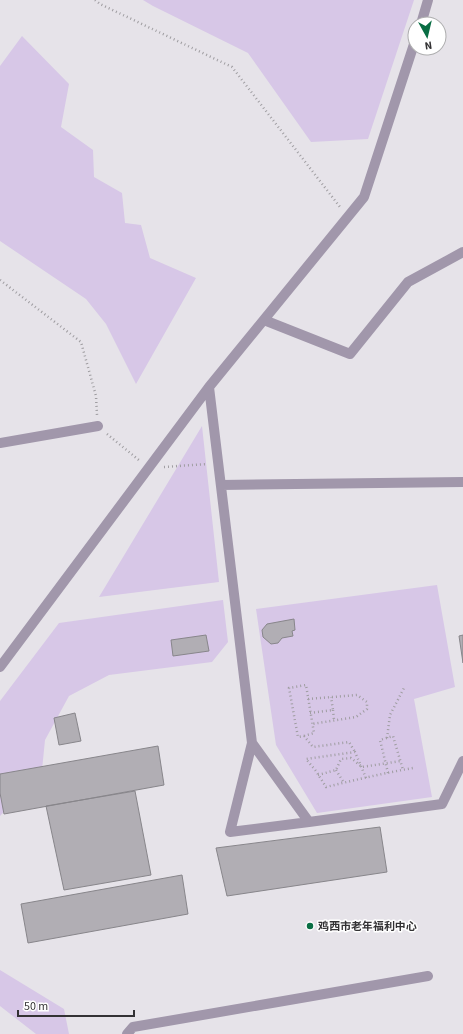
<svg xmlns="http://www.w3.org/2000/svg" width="463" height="1034" font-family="'Source Sans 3','Noto Sans SC',sans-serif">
<rect width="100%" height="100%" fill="#e6e3e9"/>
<path fill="#d7c7e7" d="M143 0H414L368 139 311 142 248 53 153 6Z
M22 36 69 84 61 127 93 150 94 177 122 193 125 223 141 225 150 258 196 278 136 384 106 324 86 299 0 241V66Z
M202 426 219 582 99 597Z
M437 585 455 687 414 699 432 797 317 813 276 745 256 609Z
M223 600 228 642 212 662 109 675 69 696 45 740 42 770 0 816V701L59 623Z
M0 970 64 1009 69 1034H36L0 1006Z"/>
<path fill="#b1aeb4" stroke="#88868b" d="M294 619 295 630 292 631 293 636 282 638 278 643 271 644 263 637 262 630 267 624Z
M206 635 209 651 173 656 171 640Z
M463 635V663L459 636Z
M75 713 81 741 59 745 54 718Z
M158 746 164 785 4 814 0 793V774Z
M135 791 151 875 64 890 46 806Z
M380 827 387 872 227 896 216 848Z
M182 875 188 914 28 943 21 904Z"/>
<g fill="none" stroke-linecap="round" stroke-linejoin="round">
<path stroke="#9f9da1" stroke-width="2.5" stroke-dasharray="1 3" stroke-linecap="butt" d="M95 0 100 4 232 67 340 207
M0 280 81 342 96 396 97 415
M107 434 140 461
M164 467 207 464
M308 699 357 695 367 702V709L356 717 312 724
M333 710 334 720
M310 713 333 710 331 697
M304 736 314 733 306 685 289 688 298 737 304 736 313 747 349 742 355 752
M387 738 390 715 404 688
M336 770 344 783
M388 773 380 740 393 736 403 770
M318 775 336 770 341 759 351 758 362 767 401 761
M366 778 355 752 306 759 316 771 326 787C355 780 384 773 413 768"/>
<path stroke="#a197ab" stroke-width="10" d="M421 24 428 0
M264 320 350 354 408 282 463 252
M209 387 252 743 230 832 309 822
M0 443 98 426
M221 485 463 482
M0 667 209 387 364 197 415 41
M252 743 309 822 442 804 463 761
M127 1034 133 1027 428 976"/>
</g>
<circle fill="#096e44" stroke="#fff" stroke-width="1.5" cx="310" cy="926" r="4"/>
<g text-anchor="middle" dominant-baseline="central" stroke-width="3" stroke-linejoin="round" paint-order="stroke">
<g font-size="11" font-weight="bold" fill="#333234" stroke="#fff" text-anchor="start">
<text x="318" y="926">鸡西市老年福利中心</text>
</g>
</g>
<g transform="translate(427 36) rotate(172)"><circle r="19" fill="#ffffff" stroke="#adadae"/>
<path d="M0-3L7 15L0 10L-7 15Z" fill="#096e44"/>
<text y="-6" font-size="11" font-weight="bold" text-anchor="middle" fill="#333234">N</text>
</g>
<path d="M18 1010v6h116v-6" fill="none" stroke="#333234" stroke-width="2"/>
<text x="24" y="1010" font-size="12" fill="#333234" stroke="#ffffff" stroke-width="3" paint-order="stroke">50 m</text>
</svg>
